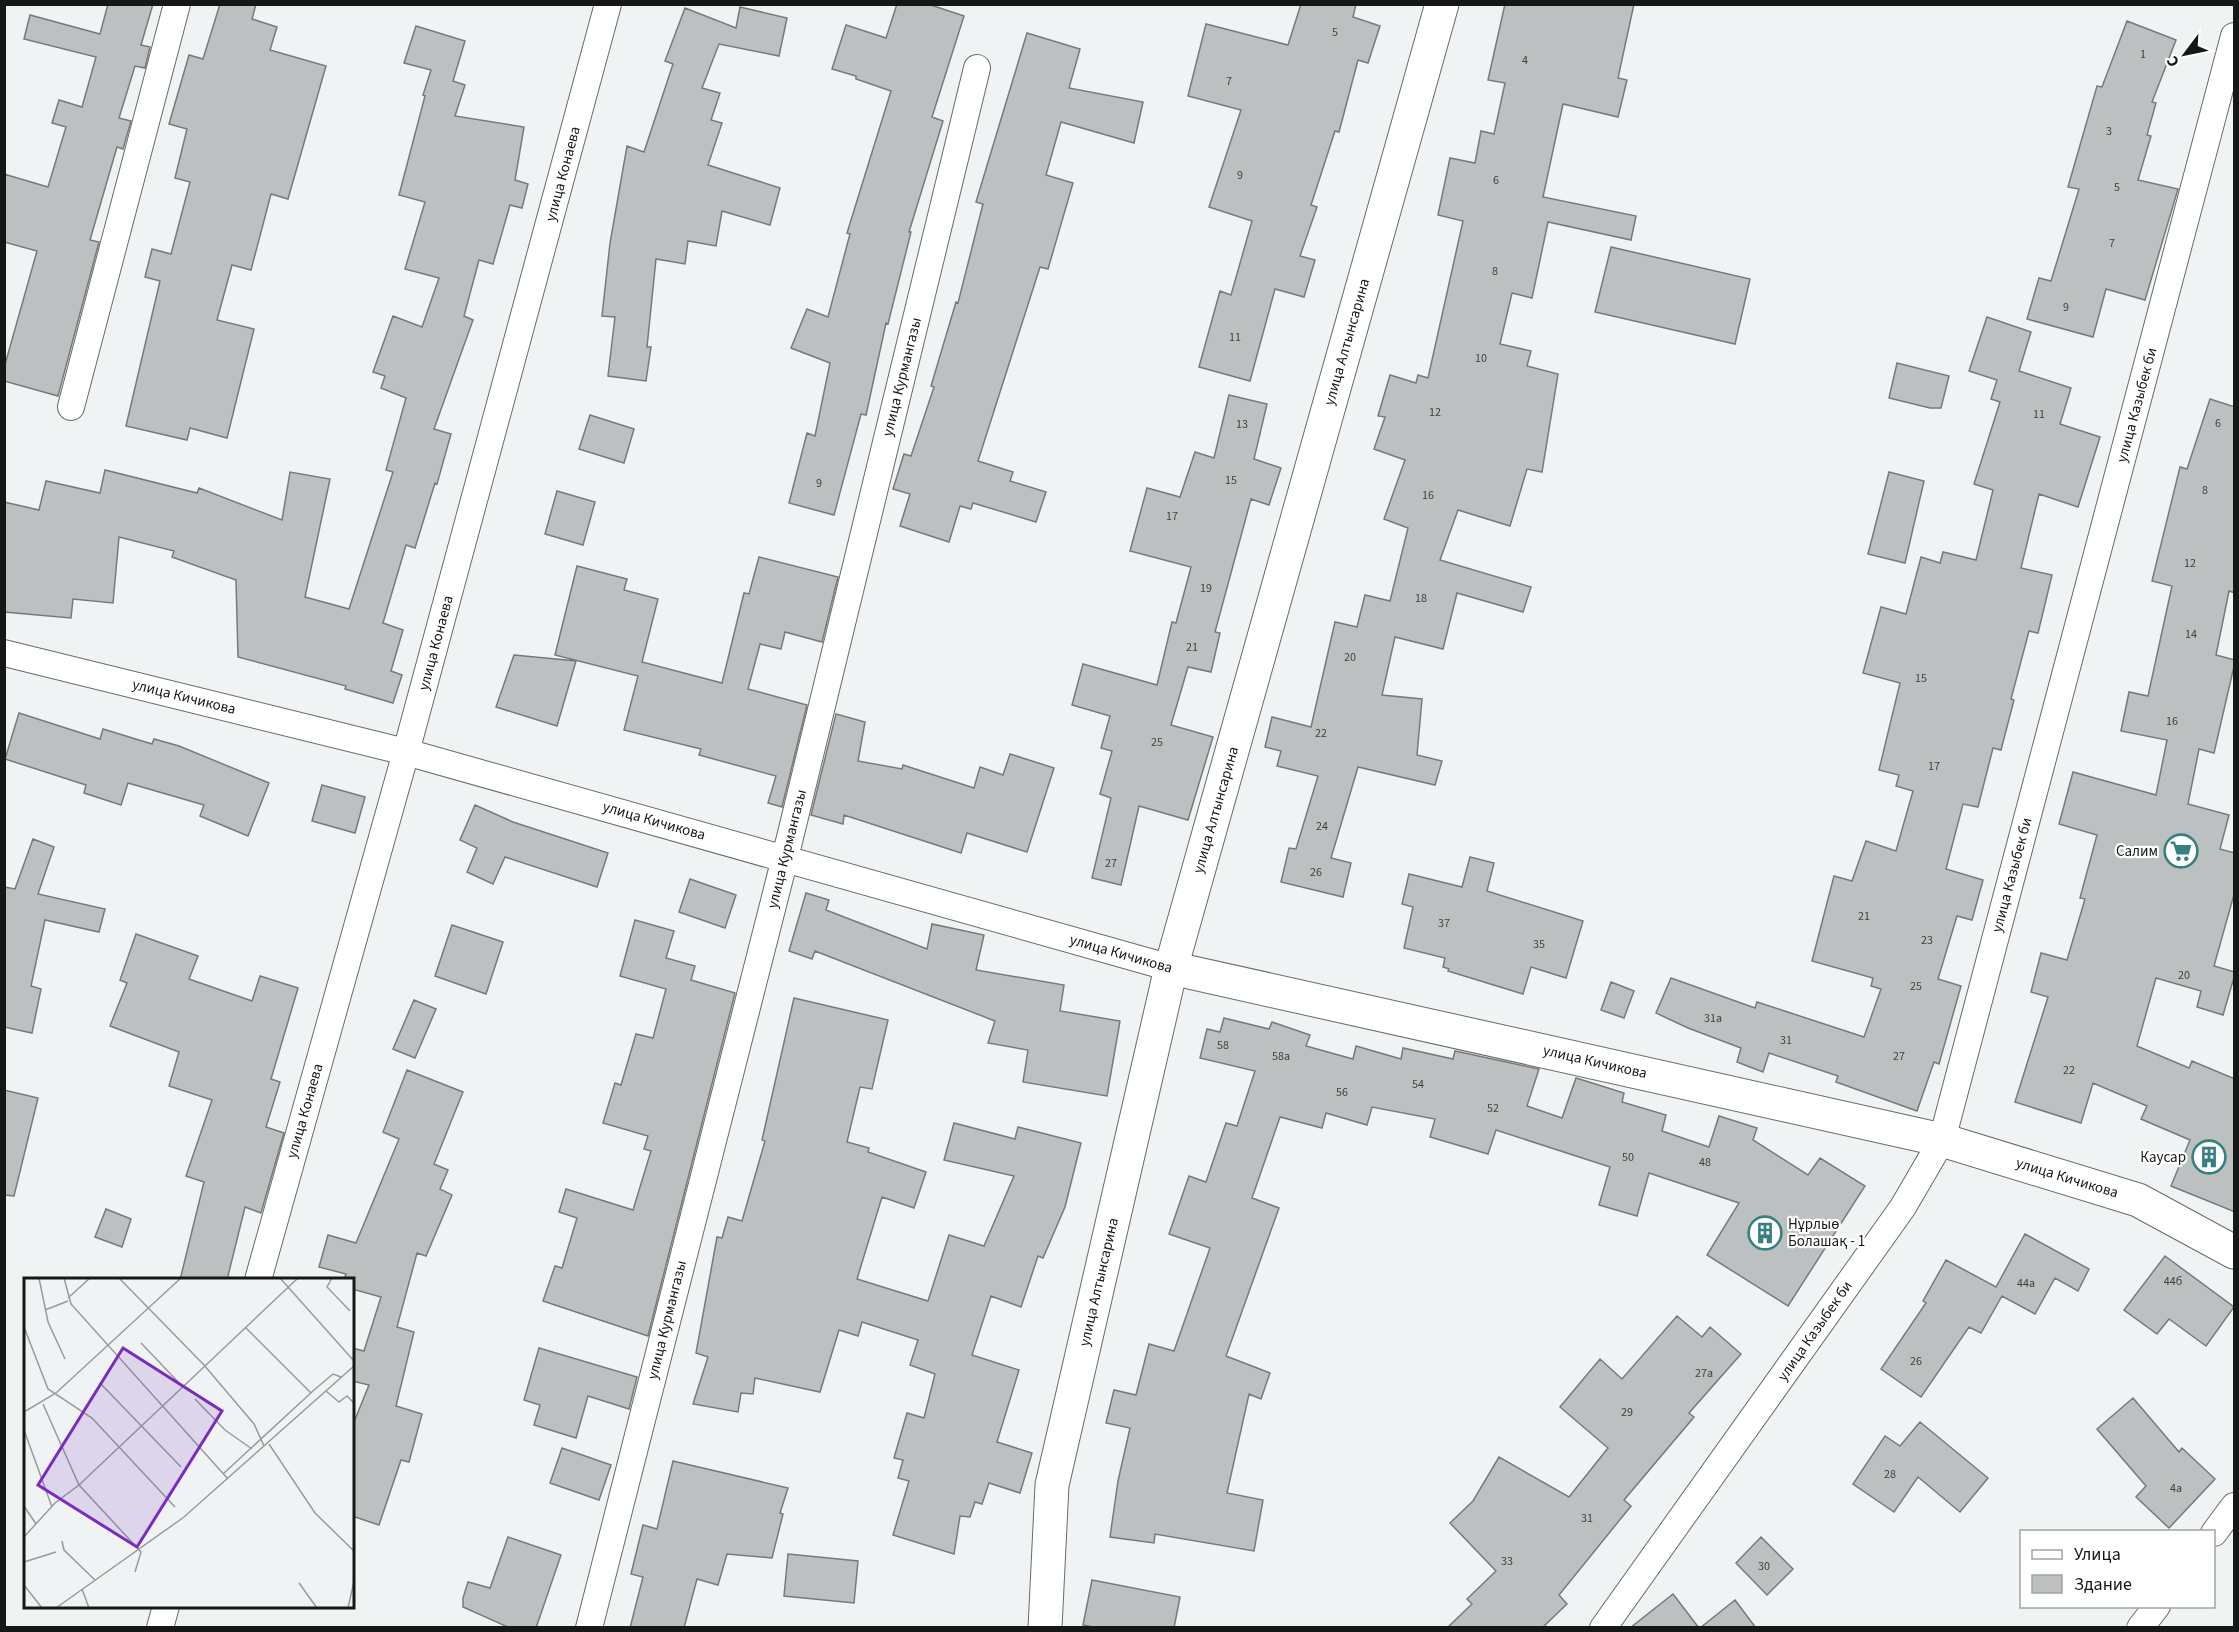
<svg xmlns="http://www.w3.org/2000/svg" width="2239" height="1632" font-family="'Source Sans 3',sans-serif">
<rect width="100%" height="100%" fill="#eff3f3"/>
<path fill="#bcc0c0" stroke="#767a7a" stroke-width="1.5" d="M108 4H153L141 45 150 47 145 68 135 66 119 118 131 121 123 149 117 147 90 240 99 242 58 396 4 381V368L37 251 4 242V174L48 187 66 127 52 123 59 100 82 107 96 57 24 39 30 15 100 34Z
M220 4H256L252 19 277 27 270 50 326 66 288 199 271 194 251 270 232 265 217 320 254 329 227 438 190 428 187 440 126 426 160 281 145 277 152 249 171 254 190 182 175 178 187 129 169 124 189 55 203 59Z
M897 4H928L964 16 932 117 943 121 909 232H911L888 324 886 323 866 415 861 414 834 515 789 503 807 433 815 436 830 363 791 348 807 309 828 317 850 234 847 233 891 91 856 79V76L832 69 846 25 886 38Z
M1301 4H1356L1353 17 1380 26 1368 63 1358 60 1339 132 1335 131 1311 205 1317 207 1300 256 1315 260 1304 297 1275 289 1250 381 1199 367 1220 291 1231 295 1252 221 1209 207 1241 110 1188 96 1206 24 1288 45Z
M1505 4H1634L1618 78 1627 80 1618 117 1563 104 1543 197 1636 216 1631 240 1548 222 1532 298 1512 293 1500 344 1531 351 1527 366 1558 374 1542 472 1527 469 1510 526 1458 510 1440 560 1531 587 1523 612 1457 593 1443 649 1395 637 1382 695 1422 699 1417 755 1442 761 1435 785 1358 767 1331 858 1351 863 1343 897 1281 882 1289 848 1296 849 1318 776 1277 766 1281 751 1265 747 1272 717 1311 727 1335 622 1357 627 1365 595 1390 601 1408 528 1384 519 1405 460 1374 449 1385 417 1378 416 1390 375 1416 383 1418 375 1428 378 1463 221 1438 215 1450 158 1475 163 1481 131 1494 134 1505 83 1488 80Z
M740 7 787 18 779 56 719 44 702 88 720 93 711 120 722 123 708 165 780 188 770 225 722 211 716 246 688 241 685 264 656 259 647 347H651L646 381 608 376 615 317 602 316 610 243 627 146 644 152 673 64 665 61 685 8 736 28Z
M2127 21 2176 40 2152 102 2156 103 2147 135 2151 136 2138 180 2178 189 2145 300 2106 289 2093 337 2027 319 2039 278 2051 281 2079 189 2068 187 2097 86 2102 87Z
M416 26 465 41 453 81 465 85 455 116 524 127 515 180 528 184 522 208 510 205 493 264 479 260 464 316 473 320 434 429 451 434 437 484 435 483 415 548 406 545 383 623 403 630 391 671 402 675 393 703 345 689 346 686 238 657 236 580 172 557 174 551 119 537 113 603 73 599 71 618 4 612V502L39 510 46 481 100 493 105 470 197 493 199 488 282 520 290 472 330 479 305 597 349 609 393 472 386 470 406 398 381 388 385 376 373 372 393 316 422 327 439 278 405 269 425 202 399 195 425 96 423 95 431 70 404 63Z
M1027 33 1080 49 1069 88 1143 102 1134 143 1061 122 1046 175 1073 183 1048 269 1040 267 978 461 1013 472 1010 481 1046 492 1036 522 973 503 971 509 960 506 949 542 900 526 910 494 893 489 904 454 911 456 934 387 931 386 956 302 958 303 983 204 976 202Z
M1611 247 1750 279 1735 344 1595 312Z
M1987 317 2031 332 2019 371 2071 388 2060 424 2100 437 2078 507 2039 494 2021 568 2052 575 2038 633 2029 631 2011 699 2014 700 2001 750 1993 748 1978 807 1963 804 1946 869 1983 880 1972 920 1957 916 1938 979 1961 986 1939 1064 1934 1062 1917 1111 1836 1082 1838 1076 1769 1053 1763 1072 1737 1062 1741 1048 1688 1028 1656 1013 1671 978 1755 1008 1757 1002 1864 1037 1881 989 1871 986 1873 978 1812 961 1834 876 1852 881 1866 841 1896 851 1913 791 1896 786 1899 775 1879 770 1900 683 1863 673 1881 607 1906 614 1921 557 1940 563 1943 552 1976 560 1993 490 1974 484 2000 402 1991 399 1997 380 1969 371Z
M1897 363 1949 376 1941 408H1930L1889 398Z
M1229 395 1267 404 1254 459 1281 468 1269 505 1251 499 1215 632 1220 633 1211 672 1188 667 1171 725 1213 737 1188 820 1139 806 1121 885 1092 878 1111 798 1100 794 1112 751 1101 748 1110 716 1072 705 1083 664 1157 685 1172 622 1176 623 1191 567 1130 551 1147 488 1180 497 1195 452 1214 458Z
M2210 399 2235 407V593L2229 591 2216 655 2235 660V662L2214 753 2199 749 2188 804 2229 815 2220 849 2235 853V891L2214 966 2235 972V974L2223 1015 2197 1007 2201 991 2156 978 2137 1046 2189 1068 2192 1061 2235 1079V1212L2171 1186 2190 1140 2141 1119 2147 1106 2093 1083 2081 1123 2015 1102 2048 997 2031 992 2041 953 2067 960 2085 899 2080 898 2097 835 2059 824 2073 772 2156 795 2167 740 2121 731 2129 692 2148 696 2172 586 2152 581 2180 467 2187 469Z
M590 415 634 429 624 463 579 449Z
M1889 472 1924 481 1905 563 1868 554Z
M557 491 595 502 583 545 545 534Z
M759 557 838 577 822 642 785 632 781 649 760 644 748 689 807 705 782 807 768 803 776 776 699 755 701 749 624 730 638 676 555 655 577 566 627 579 624 590 658 599 642 662 722 683 744 593 749 594Z
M514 655 576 661 557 726 496 707Z
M19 713 100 739 103 729 152 744 154 739 179 746 269 783 248 836 200 816 204 805 128 783 121 805 84 793 86 785 5 759Z
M836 714 865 722 858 761 902 769 903 765 974 788 980 767 1003 775 1010 754 1054 768 1027 852 967 833 961 853 844 815 843 824 811 815Z
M322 785 365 797 355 833 312 821Z
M475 805 513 822 608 853 597 887 505 857 493 884 467 872 477 848 460 840Z
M33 839 54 847 38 894 105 909 99 932 45 920 31 986 41 989 32 1033 4 1027V887L15 889Z
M1470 857 1494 863 1487 891 1583 921 1566 978 1531 967 1523 994 1448 971 1449 969 1443 967 1445 958 1404 948 1413 907 1402 904 1409 874 1462 887Z
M690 879 736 895 725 928 679 912Z
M806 893 829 900 826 910 927 949 932 924 984 935 976 970 1064 985 1060 1011 1120 1021 1107 1096 1023 1082 1028 1050 988 1043 995 1021 815 951 812 959 789 951Z
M635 920 674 931 666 958 695 966 691 980 735 993 648 1336 543 1301 555 1266 562 1268 577 1218 559 1212 566 1189 633 1210 651 1151 644 1149 648 1136 603 1123 615 1083 621 1085 636 1034 653 1038 666 989 620 976Z
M452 925 503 942 486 994 435 976Z
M136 934 198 956 189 979 252 1001 260 976 298 988 271 1079 280 1082 266 1127 284 1133 261 1213 245 1207 227 1280H180L204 1182 186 1176 212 1100 169 1086 179 1052 110 1026 127 983 120 980Z
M1611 982 1634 991 1624 1018 1601 1010Z
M794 998 888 1020 872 1089 860 1087 847 1142 869 1148 868 1152 926 1172 914 1208 882 1197 857 1279 928 1301 949 1235 984 1246 1014 1176 944 1160 954 1123 1015 1139 1018 1127 1081 1143 1065 1207 1043 1258 1038 1256 1021 1307 991 1296 972 1355 1019 1370 997 1442 1032 1453 1020 1493 989 1483 982 1504 975 1502 970 1517 960 1516 954 1554 893 1535 909 1481 898 1478 903 1460 894 1458 907 1413 924 1418 935 1374 910 1365 918 1340 862 1322 858 1336 839 1330 820 1392 755 1378 753 1394 741 1393 738 1412 693 1404 708 1357 696 1353 717 1237 722 1238 728 1217 742 1221 765 1141 762 1140Z
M414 1000 436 1009 415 1058 393 1049Z
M1224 1018 1269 1029 1272 1022 1310 1035 1306 1046 1353 1059 1356 1046 1401 1059 1403 1048 1453 1059 1455 1051 1539 1069 1527 1106 1562 1118 1576 1078 1624 1093 1622 1102 1666 1115 1662 1131 1709 1147 1719 1116 1757 1128 1753 1140 1808 1175 1820 1158 1865 1186 1788 1306 1707 1255 1739 1203 1649 1173 1637 1216 1599 1205 1610 1167 1496 1130 1488 1154 1430 1137 1435 1119 1372 1107 1367 1125 1326 1113 1322 1128 1280 1117 1252 1198 1279 1208 1226 1356 1270 1373 1261 1399 1249 1394 1227 1493 1263 1500 1254 1551 1155 1534 1154 1543 1110 1537 1118 1481 1130 1428 1106 1423 1114 1390 1136 1395 1149 1344 1174 1351 1210 1248 1169 1234 1189 1176 1206 1182 1226 1123 1237 1126 1255 1071 1200 1058 1207 1029 1220 1032Z
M407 1070 463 1092 434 1164 448 1170 440 1189 452 1195 426 1256 417 1253 397 1327 414 1332 396 1406 422 1414 409 1462 401 1460 379 1525 352 1516V1427L369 1385 352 1381V1348L364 1351 381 1297 352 1289V1280H344L346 1274 319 1267 328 1235 356 1243 399 1139 383 1132Z
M4 1090 38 1098 14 1196 4 1195Z
M106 1209 131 1219 122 1247 95 1237Z
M2025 1234 2089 1269 2078 1291 2055 1278 2035 1314 2002 1296 1981 1333 1969 1327 1921 1397 1881 1369 1926 1303 1923 1301 1946 1260 1996 1287Z
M2165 1256 2234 1307 2206 1346 2169 1319 2157 1334 2124 1310Z
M1677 1316 1702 1337 1710 1327 1741 1354 1689 1413 1694 1417 1624 1500 1631 1506 1559 1595 1567 1604 1542 1628H1447L1472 1604 1467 1599 1496 1571 1450 1523 1473 1501 1499 1457 1569 1497 1608 1448 1560 1407 1600 1359 1622 1379Z
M539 1348 637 1377 629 1409 588 1396 576 1438 534 1425 540 1405 524 1400Z
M2133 1398 2179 1452 2182 1448 2215 1479 2169 1528 2136 1497 2146 1486 2097 1429Z
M1920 1422 1988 1478 1960 1512 1918 1477 1894 1512 1853 1484 1885 1436 1900 1446Z
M562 1448 611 1465 599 1500 550 1483Z
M673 1461 788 1488 780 1513 783 1514 772 1558 727 1554 718 1585 697 1579 684 1628H630L643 1577 631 1574 643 1525 657 1529Z
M508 1537 561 1555 536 1628H510L463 1607V1598L468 1582 490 1588Z
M1761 1537 1793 1569 1767 1595 1736 1563Z
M788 1554 858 1561 854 1603 784 1596Z
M1092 1580 1180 1597 1174 1628H1098L1083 1625Z
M1673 1594 1699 1628H1630Z
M1735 1600 1756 1628H1700Z"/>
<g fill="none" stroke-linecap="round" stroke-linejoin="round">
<defs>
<path id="street" d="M71 407 177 4
M4 653 406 752 1171 968
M258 1280 406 752 608 4
M2214 1533 2234 1506
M160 1628 166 1606
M589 1628 785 858 977 68
M1603 1628 1903 1207 1942 1140 2234 36
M2140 1628 2157 1606"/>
<path id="secondary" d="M1171 968 1942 1140 2138 1200 2234 1252
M1045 1628 1052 1485 1171 968 1442 4"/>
</defs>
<use href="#street" stroke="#676b6b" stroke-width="28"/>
<use href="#secondary" stroke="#676b6b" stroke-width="35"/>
<use href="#street" stroke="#fff" stroke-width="26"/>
<use href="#secondary" stroke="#fff" stroke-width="33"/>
</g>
<defs>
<symbol id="supermarket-ring" viewBox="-11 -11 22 22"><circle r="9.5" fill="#fff" stroke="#378082" stroke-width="1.5"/><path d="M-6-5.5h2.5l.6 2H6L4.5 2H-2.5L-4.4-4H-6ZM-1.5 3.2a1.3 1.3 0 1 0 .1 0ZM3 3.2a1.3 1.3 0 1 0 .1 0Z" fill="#378082"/></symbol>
<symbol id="building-ring" viewBox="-11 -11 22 22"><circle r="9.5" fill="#fff" stroke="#378082" stroke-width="1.5"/><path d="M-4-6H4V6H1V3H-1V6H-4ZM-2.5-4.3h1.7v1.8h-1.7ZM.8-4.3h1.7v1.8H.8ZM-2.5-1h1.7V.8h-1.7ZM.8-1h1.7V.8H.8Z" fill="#378082"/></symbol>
</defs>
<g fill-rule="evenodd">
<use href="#supermarket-ring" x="2162" y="832" width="38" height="38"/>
<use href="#building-ring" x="2190" y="1138" width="38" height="38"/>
<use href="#building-ring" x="1746" y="1214" width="38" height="38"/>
</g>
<g text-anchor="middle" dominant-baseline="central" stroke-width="4.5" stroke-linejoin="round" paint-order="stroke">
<g font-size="12" fill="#404242">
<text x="1335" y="32">5</text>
<text x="2143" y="54">1</text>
<text x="1525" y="60">4</text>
<text x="1229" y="81">7</text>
<text x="2109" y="131">3</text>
<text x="1240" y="175">9</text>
<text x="1496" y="180">6</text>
<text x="2117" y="187">5</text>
<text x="2112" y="243">7</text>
<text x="1495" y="271">8</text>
<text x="2066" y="307">9</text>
<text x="1235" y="337">11</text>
<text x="1481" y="358">10</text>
<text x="1435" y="412">12</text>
<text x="2039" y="414">11</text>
<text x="2218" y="423">6</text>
<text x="1242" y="424">13</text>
<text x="1231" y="480">15</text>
<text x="819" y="483">9</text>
<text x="2205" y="490">8</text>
<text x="1428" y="495">16</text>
<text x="1172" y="516">17</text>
<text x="2190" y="563">12</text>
<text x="1206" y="588">19</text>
<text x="1421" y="598">18</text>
<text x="2191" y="634">14</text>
<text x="1192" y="647">21</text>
<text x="1350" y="657">20</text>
<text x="1921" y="678">15</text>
<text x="2172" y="721">16</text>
<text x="1321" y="733">22</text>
<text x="1157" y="742">25</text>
<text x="1934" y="766">17</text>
<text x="1322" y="826">24</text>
<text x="1111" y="863">27</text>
<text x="1316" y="872">26</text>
<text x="1864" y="916">21</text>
<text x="1444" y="923">37</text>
<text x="1927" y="940">23</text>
<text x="1539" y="944">35</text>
<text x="2184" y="975">20</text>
<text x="1916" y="986">25</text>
<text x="1713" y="1018">31а</text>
<text x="1786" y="1040">31</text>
<text x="1223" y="1045">58</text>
<text x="1281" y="1056">58а</text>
<text x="1899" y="1056">27</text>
<text x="2069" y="1070">22</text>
<text x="1418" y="1084">54</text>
<text x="1342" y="1092">56</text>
<text x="1493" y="1108">52</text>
<text x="1628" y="1157">50</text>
<text x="1705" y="1162">48</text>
<text x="2173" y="1281">44б</text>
<text x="2026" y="1283">44а</text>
<text x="1916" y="1361">26</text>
<text x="1704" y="1373">27а</text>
<text x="1627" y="1412">29</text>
<text x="1890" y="1474">28</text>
<text x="2176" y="1488">4а</text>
<text x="1587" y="1518">31</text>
<text x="1507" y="1561">33</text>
<text x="1764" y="1566">30</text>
</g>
<g font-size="15" fill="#161818" stroke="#fff">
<text transform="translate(563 174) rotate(-75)">улица Конаева</text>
<text transform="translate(1347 342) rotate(-74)">улица Алтынсарина</text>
<text transform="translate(902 377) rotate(-76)">улица Курмангазы</text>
<text transform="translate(2137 405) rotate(-75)">улица Казыбек би</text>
<text transform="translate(436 643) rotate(-75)">улица Конаева</text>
<text transform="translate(184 697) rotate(14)">улица Кичикова</text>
<text transform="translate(1216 810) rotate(-74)">улица Алтынсарина</text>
<text transform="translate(654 821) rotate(16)">улица Кичикова</text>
<text transform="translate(787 849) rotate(-76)">улица Курмангазы</text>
<text transform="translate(2012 875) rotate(-75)">улица Казыбек би</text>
<text transform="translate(1121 954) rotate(16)">улица Кичикова</text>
<text transform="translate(1595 1062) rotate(13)">улица Кичикова</text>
<text transform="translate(305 1111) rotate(-74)">улица Конаева</text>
<text transform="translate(2067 1178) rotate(17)">улица Кичикова</text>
<text transform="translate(1099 1282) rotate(-77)">улица Алтынсарина</text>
<text transform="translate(667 1320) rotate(-76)">улица Курмангазы</text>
<text transform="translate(1815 1331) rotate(-55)">улица Казыбек би</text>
</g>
<g font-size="15" fill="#161818" stroke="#fff" text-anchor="end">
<text x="2158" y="851">Салим</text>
<text x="2186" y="1157">Каусар</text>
<text x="1788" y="1224" text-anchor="start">Нұрлыө<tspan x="1788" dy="17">Болашақ - 1</tspan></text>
</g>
</g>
<g transform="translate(24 1278)">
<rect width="330" height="330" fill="#eff3f3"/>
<path fill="none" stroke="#989b9b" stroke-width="1.5" d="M15 0 24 44 41 81M40 0 47 26 204 201M95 0 180 87 230 146 240 168M256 0 330 83M308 0 303 9 326 33M44 20 66 0M21 32 44 23M0 49 24 111 68 140 151 229M221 49 287 115M117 65 158 108M76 105 157 189M302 113 315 124 323 118 330 125M171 121 201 152 228 171M19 126 55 207 117 274 111 294M0 134 32 115 157 0M0 152 28 229M245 166 291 235 330 273M199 196 290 112 309 96 317 99M0 228 12 246M0 259 31 225 55 207 274 0M38 263 40 272 71 302M0 284 32 274M275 305 293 330M0 307 18 330M58 311 65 330M32 330 160 239 330 88M324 330 330 303"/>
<path fill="#7b2cbf" fill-opacity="0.15" stroke="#7b2cbf" stroke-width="3" d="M99 70 198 133 113 269 14 207Z"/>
<rect width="330" height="330" fill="none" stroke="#161818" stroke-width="3"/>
</g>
<rect width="2239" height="1632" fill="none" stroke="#161818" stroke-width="12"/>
<rect x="2020" y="1530" width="195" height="78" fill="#ffffff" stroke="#a2a3a3" stroke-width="1.5"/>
<rect x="2032" y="1550" width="30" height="9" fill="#ffffff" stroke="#a2a3a3" stroke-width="1.5"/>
<text x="2074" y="1560" font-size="18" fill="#161818">Улица</text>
<rect x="2032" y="1575" width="30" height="18" fill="#bcc0c0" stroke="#a2a3a3" stroke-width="1.5"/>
<text x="2074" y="1590" font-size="18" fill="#161818">Здание</text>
<g transform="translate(2185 54) rotate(238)" stroke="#ffffff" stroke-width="4.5" paint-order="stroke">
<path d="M0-4.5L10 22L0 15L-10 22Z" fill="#161818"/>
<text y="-9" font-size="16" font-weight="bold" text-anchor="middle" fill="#161818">С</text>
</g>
</svg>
